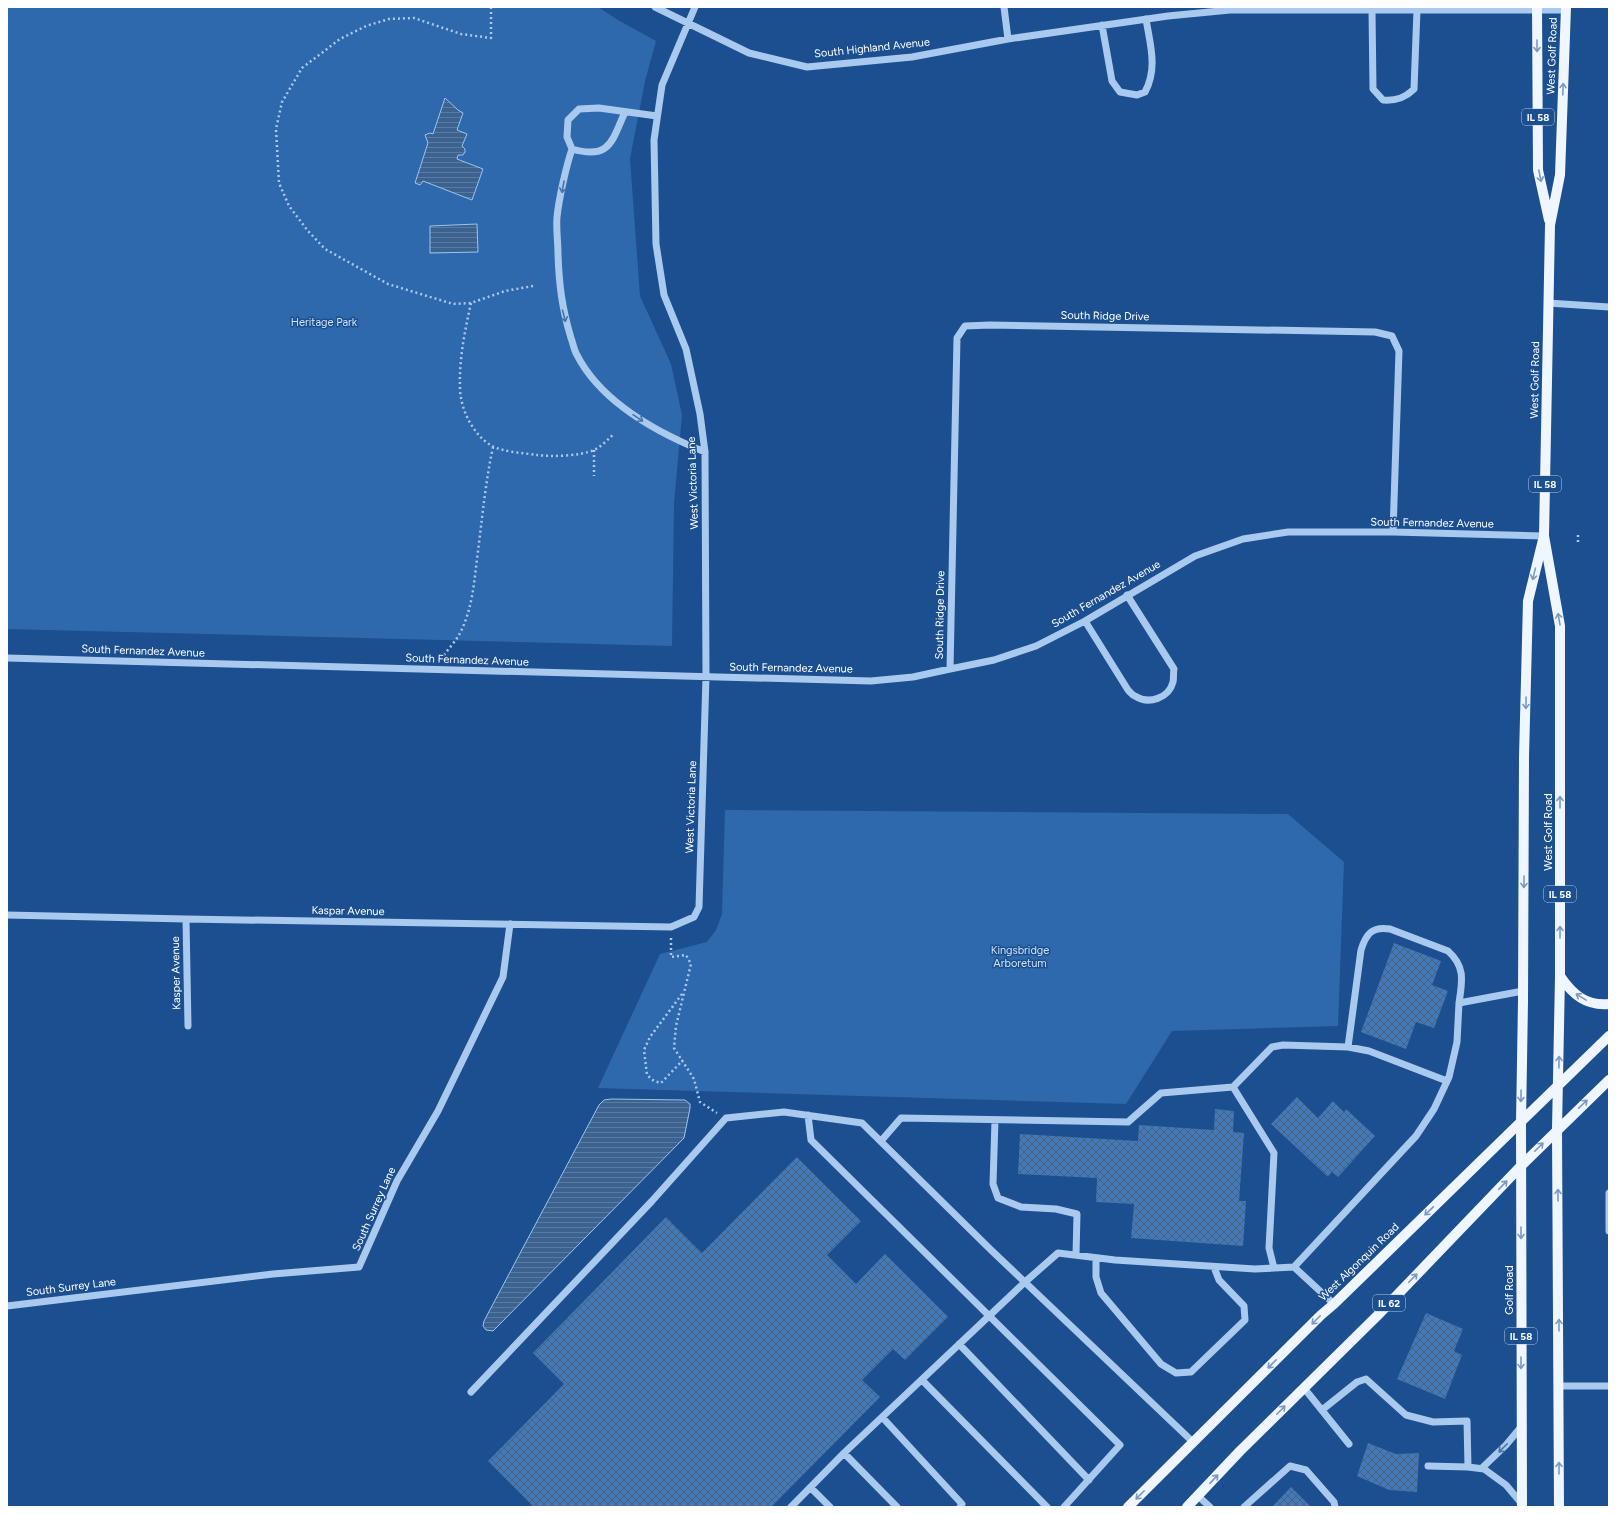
<svg xmlns="http://www.w3.org/2000/svg" width="1616" height="1514" font-family="Figtree,sans-serif">
<defs>
<pattern id="water-rules" width="6" height="5" patternUnits="userSpaceOnUse"><rect width="6" height="5" fill="#3c6290"/><path d="M0 2.5h6" fill="none" stroke="#597aa1"/></pattern>
<pattern id="building-cross-hatch" width="8" height="8" patternUnits="userSpaceOnUse"><rect width="8" height="8" fill="#4478b7"/><path d="M0 0l8 8M0 8l8-8" fill="none" stroke="#486282"/></pattern>
</defs>
<rect width="100%" height="100%" fill="#1b4f8f"/>
<path fill="#2e69ad" d="M7 7H598L618 20 656 41 645 81 630 159 640 296 671 364 682 415 674 503 672 646 7 629Z
M725 810 1288 814 1344 862 1338 1026 1172 1031 1126 1104 598 1088 660 954 707 942 716 930 722 914Z"/>
<path fill="url(#water-rules)" stroke="#9cc4f0" d="M445 98 458 110 463 113 457 130 467 134 462 146 465 149V152L463 155H458L457 159 483 169 472 200 423 181 420 185 415 183 428 143 425 135 430 133 433 134Z
M477 224 478 252 430 253V226Z
M611 1099 685 1100 690 1104V1108L684 1138 493 1331 486 1330 483 1326 484 1321 599 1105 604 1100Z"/>
<path fill="url(#building-cross-hatch)" d="M1394 943 1441 961 1432 985 1448 991 1434 1028 1416 1022 1406 1049 1361 1032Z
M1297 1097 1318 1118 1333 1101 1344 1112 1346 1109 1375 1136 1338 1177 1332 1172 1328 1177 1271 1124Z
M1215 1109 1234 1111 1233 1132 1244 1133 1239 1201H1246L1243 1246 1131 1238 1134 1204 1096 1202 1097 1178 1018 1174 1020 1134 1138 1141 1139 1125 1214 1130Z
M797 1157 861 1221 827 1255 856 1284 885 1254 948 1317 905 1360 893 1349 862 1380 880 1397 771 1507H534L488 1461 564 1384 533 1353 666 1217 702 1253Z
M1426 1313 1463 1329 1454 1351 1462 1355 1445 1399 1397 1379Z
M1368 1443 1396 1454 1419 1453 1417 1492 1389 1490 1357 1476Z
M1291 1487 1311 1507H1272Z"/>
<g fill="none" stroke-linecap="round" stroke-linejoin="round">
<path stroke="#a9c9ee" stroke-width="2.5" stroke-dasharray="2 3" stroke-linecap="butt" d="M491 7V38L461 34 414 18 389 19 366 26 340 39 302 68 282 102 276 129 279 183 289 206 308 231 325 249 388 284 453 304 471 303 505 291 533 286
M471 303C465 330 459 359 460 387 460 409 473 435 492 446 503 452 524 453 537 455 551 457 581 456 594 450 601 447 607 440 613 435
M594 450V476
M1578 542V535
M444 655C449 648 456 641 460 633 472 610 474 584 477 559 482 521 485 484 493 447
M671 938V957L686 955 691 964 676 1026 674 1048 694 1079 700 1102 717 1113
M682 994 650 1037 644 1050 647 1075 654 1081 661 1083 683 1060"/>
<path stroke="#a9c9ee" stroke-width="7" d="M655 7 749 53 807 67 912 57 1008 39 1168 16 1230 10H1566
M1004 7 1008 39
M1372 10 1373 89 1383 100C1396 101 1405 98 1414 89L1417 10
M1102 25 1112 81 1120 92 1137 95 1145 92C1158 68 1150 44 1146 19
M625 112C612 141 610 160 572 149L567 137 568 120 579 109 599 108 657 116
M572 149C566 167 559 198 557 217 556 229 558 242 558 254 559 285 562 308 571 338 573 343 574 350 577 355 601 402 658 433 705 452
M1548 303 1609 307
M1085 621 1128 690C1130 692 1132 695 1135 696 1149 705 1169 698 1173 682 1174 678 1173 673 1174 669L1127 595
M7 658 871 681 913 677 950 669 994 660 1036 646 1085 621 1195 556 1243 539 1288 532H1393L1544 536
M950 669 957 338 965 326 990 325 1375 332 1392 336 1399 351 1393 532
M7 915 186 919 671 927 694 917 699 907 706 677 705 452 700 414 686 349 664 295 656 244 654 140 662 85 695 7
M186 919 188 1026
M1348 1047 1361 950C1366 934 1372 926 1390 929L1448 951C1466 967 1462 982 1459 1003
M1233 1087 1274 1153 1269 1248 1274 1268
M808 1115 811 1140 1120 1445 1064 1507
M995 1120 993 1184 998 1198 1021 1207 1056 1209 1077 1214 1076 1255
M881 1141 901 1118 1128 1122 1161 1093 1233 1087 1272 1047 1283 1045 1348 1047 1369 1051 1447 1081
M1609 1193V1231
M1096 1258V1277L1101 1293 1161 1364 1176 1373 1191 1372 1245 1320 1244 1306 1219 1280 1214 1267
M1294 1267 1416 1136 1434 1109 1449 1077 1457 1042 1459 1003 1523 991
M7 1306 273 1274 359 1267 397 1181 438 1111 503 977 510 924
M959 1344 1089 1480
M922 1380 1047 1507
M1559 1386H1609
M1304 1388 1349 1444
M471 1392 652 1201 726 1118 784 1112 862 1123 991 1250 1193 1442
M1322 1410 1357 1382 1366 1379 1406 1415 1433 1422 1467 1421 1468 1467 1428 1466
M882 1417 962 1504 960 1507
M844 1453 897 1507
M1468 1467 1484 1469 1506 1485 1522 1504
M1482 1468 1506 1445 1521 1427
M811 1488 830 1507
M1198 1496 1210 1507
M791 1507 844 1453 1025 1282 1058 1253 1115 1260 1255 1269 1294 1267 1334 1304
M1244 1507 1290 1466 1306 1470 1334 1502 1335 1507"/>
<path stroke="#f0f6ff" stroke-width="10" d="M1537 7 1538 170 1549 220
M1560 976C1573 995 1586 1006 1609 1004
M1128 1507 1321 1315 1334 1304 1609 1036
M1187 1507 1240 1451 1377 1316 1521 1166 1609 1080
M1522 1507 1521 1122 1523 1001 1524 757 1528 601 1543 540
M1559 1507 1557 1129 1560 976V626L1544 536 1550 225 1560 175 1566 7"/>
</g>
<defs><path id="oneway-shaft" d="M-6 0H5M1.5-3L5.5 0L1.5 3" fill="none" stroke-width="1.6" stroke-linecap="round" stroke-linejoin="round"/></defs>
<g stroke="#7b9ac1">
<use href="#oneway-shaft" transform="translate(1537 46) rotate(90)"/>
<use href="#oneway-shaft" transform="translate(1563 89) rotate(-88)"/>
<use href="#oneway-shaft" transform="translate(1540 176) rotate(79)"/>
<use href="#oneway-shaft" transform="translate(1534 574) rotate(104)"/>
<use href="#oneway-shaft" transform="translate(1559 619) rotate(-100)"/>
<use href="#oneway-shaft" transform="translate(1526 703) rotate(91)"/>
<use href="#oneway-shaft" transform="translate(1560 802) rotate(-90)"/>
<use href="#oneway-shaft" transform="translate(1524 882) rotate(91)"/>
<use href="#oneway-shaft" transform="translate(1560 932) rotate(-90)"/>
<use href="#oneway-shaft" transform="translate(1581 997) rotate(-149)"/>
<use href="#oneway-shaft" transform="translate(1559 1062) rotate(-89)"/>
<use href="#oneway-shaft" transform="translate(1521 1096) rotate(91)"/>
<use href="#oneway-shaft" transform="translate(1583 1104) rotate(-44)"/>
<use href="#oneway-shaft" transform="translate(1539 1147) rotate(-45)"/>
<use href="#oneway-shaft" transform="translate(1503 1185) rotate(-46)"/>
<use href="#oneway-shaft" transform="translate(1558 1195) rotate(-90)"/>
<use href="#oneway-shaft" transform="translate(1429 1211) rotate(136)"/>
<use href="#oneway-shaft" transform="translate(1521 1233) rotate(90)"/>
<use href="#oneway-shaft" transform="translate(1413 1278) rotate(-46)"/>
<use href="#oneway-shaft" transform="translate(1316 1320) rotate(135)"/>
<use href="#oneway-shaft" transform="translate(1559 1325) rotate(-90)"/>
<use href="#oneway-shaft" transform="translate(1521 1363) rotate(90)"/>
<use href="#oneway-shaft" transform="translate(1272 1364) rotate(135)"/>
<use href="#oneway-shaft" transform="translate(1281 1410) rotate(-45)"/>
<use href="#oneway-shaft" transform="translate(1559 1468) rotate(-90)"/>
<use href="#oneway-shaft" transform="translate(1214 1479) rotate(-47)"/>
<use href="#oneway-shaft" transform="translate(1140 1495) rotate(135)"/>
</g>
<g stroke="#4674ac">
<use href="#oneway-shaft" transform="translate(563 187) rotate(100)"/>
<use href="#oneway-shaft" transform="translate(564 316) rotate(76)"/>
<use href="#oneway-shaft" transform="translate(638 418) rotate(34)"/>
<use href="#oneway-shaft" transform="translate(1503 1448) rotate(135)"/>
</g>
<g text-anchor="middle" dominant-baseline="central" stroke-width="3" stroke-linejoin="round" paint-order="stroke">
<g fill="#1b4f8f" stroke="#bbcadd" stroke-width="1">
<rect x="1522" y="109" width="32" height="16" rx="3"/>
<rect x="1529" y="476" width="32" height="16" rx="3"/>
<rect x="1544" y="886" width="32" height="16" rx="3"/>
<rect x="1373" y="1295" width="32" height="16" rx="3"/>
<rect x="1505" y="1328" width="32" height="16" rx="3"/>
</g>
<g font-size="10" font-weight="bold" fill="#fff">
<text x="1538" y="117">IL 58</text>
<text x="1545" y="484">IL 58</text>
<text x="1560" y="894">IL 58</text>
<text x="1389" y="1303">IL 62</text>
<text x="1521" y="1336">IL 58</text>
</g>
<g font-size="11" fill="#fff" stroke="#1b4f8f">
<text transform="translate(872 48) rotate(-6)">South Highland Avenue</text>
<text transform="translate(1552 56) rotate(-88)">West Golf Road</text>
<text transform="translate(1105 316) rotate(1)">South Ridge Drive</text>
<text transform="translate(1535 380) rotate(-89)">West Golf Road</text>
<text transform="translate(693 483) rotate(-92)">West Victoria Lane</text>
<text transform="translate(1432 523) rotate(1)">South Fernandez Avenue</text>
<text transform="translate(1106 594) rotate(-30)">South Fernandez Avenue</text>
<text transform="translate(940 615) rotate(-89)">South Ridge Drive</text>
<text transform="translate(143 651) rotate(2)">South Fernandez Avenue</text>
<text transform="translate(467 660) rotate(2)">South Fernandez Avenue</text>
<text transform="translate(791 668) rotate(1)">South Fernandez Avenue</text>
<text transform="translate(691 807) rotate(-88)">West Victoria Lane</text>
<text transform="translate(1548 832) rotate(-90)">West Golf Road</text>
<text transform="translate(348 911) rotate(1)">Kaspar Avenue</text>
<text transform="translate(176 973) rotate(-91)">Kasper Avenue</text>
<text transform="translate(374 1209) rotate(-66)">South Surrey Lane</text>
<text transform="translate(1359 1262) rotate(-44)">West Algonquin Road</text>
<text transform="translate(71 1287) rotate(-7)">South Surrey Lane</text>
<text transform="translate(1509 1290) rotate(-90)">Golf Road</text>
</g>
<g font-size="11" fill="#cfe3fa" stroke="#1b4f8f">
<text x="324" y="322">Heritage Park</text>
<text x="1020" y="950">Kingsbridge<tspan x="1020" dy="13">Arboretum</tspan></text>
</g>
</g>
<rect width="1616" height="1514" fill="none" stroke="#ffffff" stroke-width="16"/>
</svg>
